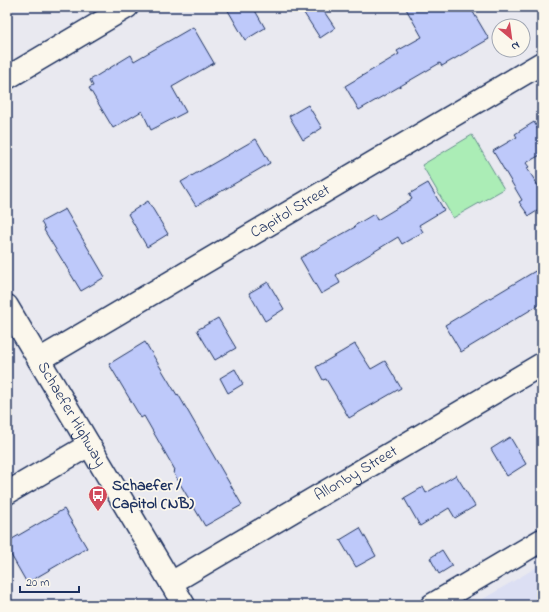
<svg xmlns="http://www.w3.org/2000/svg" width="549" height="612" font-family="'Indie Flower',sans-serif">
<rect width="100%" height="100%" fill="#e9e9f0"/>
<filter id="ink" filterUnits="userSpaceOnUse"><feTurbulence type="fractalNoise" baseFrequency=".025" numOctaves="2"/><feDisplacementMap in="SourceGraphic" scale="8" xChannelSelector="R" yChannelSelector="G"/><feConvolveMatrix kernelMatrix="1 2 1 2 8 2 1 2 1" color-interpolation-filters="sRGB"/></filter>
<g filter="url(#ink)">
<path fill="#dcdff3" d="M542 564V605H473Z"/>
<path fill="#abedb6" stroke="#638e8a" d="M472 135 504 189 453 218 422 165Z"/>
<path fill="#bec9fa" stroke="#1b2f5e" d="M226 7H253L265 28 245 40Z
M300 7H321L335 28 320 38Z
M405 7H470L489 39 442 66 440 63 359 110 345 86 399 54 397 51 422 37Z
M193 27 214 63 172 87 186 112 151 130 142 111 113 128 89 88 93 86 90 80 131 55 134 61Z
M308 105 322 128 303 140 289 116Z
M534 122 542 136V154L526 163 529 167 527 168 542 192V208L529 216 519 202 522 200 493 151 517 137 515 134Z
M256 139 270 163 196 206 181 182Z
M428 183 444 210 419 225 423 232 402 244 398 237 336 275 340 283 321 294 300 258 355 227 354 226 374 214 377 220 412 199 409 194Z
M148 201 168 234 147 247 128 214Z
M65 209 105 277 81 291 44 230 45 229 41 222Z
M542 267V303L461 352 445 325Z
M268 282 284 309 265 321 249 293Z
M218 318 236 348 215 360 197 330Z
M145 342 177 395 178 394 242 505 205 526 173 472 175 470 144 416 141 418 109 364Z
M355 344 371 369 385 361 401 388 349 418 326 379 323 380 316 367Z
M235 369 243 384 228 393 220 378Z
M510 437 526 464 507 476 491 449Z
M456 475 475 506 455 518 449 508 420 526 404 498 423 487 426 493Z
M64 509 87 548 27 583 7 548V542Z
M360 528 376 556 356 567 340 540Z
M442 550 452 566 439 574 430 558Z"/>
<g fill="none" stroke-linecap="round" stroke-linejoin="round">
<defs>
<g id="minor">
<path d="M7 78 127 7"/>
<path id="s1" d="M7 306 184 605"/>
<path id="s2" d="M39 360 542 63"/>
<path d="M7 493 89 445"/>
<path id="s3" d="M171 583 542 364"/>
<path d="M432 605 542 540"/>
</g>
</defs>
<use href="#minor" stroke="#1b2f5e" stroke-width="25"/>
<use href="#minor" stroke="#fbf7ec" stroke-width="22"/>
</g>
</g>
<defs>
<symbol id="bus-pin" viewBox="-11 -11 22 30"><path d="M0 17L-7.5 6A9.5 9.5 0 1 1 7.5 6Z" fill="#d1495b" stroke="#fbf7ec"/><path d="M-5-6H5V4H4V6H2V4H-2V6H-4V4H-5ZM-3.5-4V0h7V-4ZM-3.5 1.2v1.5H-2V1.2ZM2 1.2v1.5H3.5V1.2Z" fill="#fff"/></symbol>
</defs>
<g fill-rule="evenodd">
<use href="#bus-pin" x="87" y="484" width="22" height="30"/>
</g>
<g text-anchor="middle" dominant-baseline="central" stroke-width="3.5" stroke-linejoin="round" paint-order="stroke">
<g font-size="16" fill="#1b2f5e" stroke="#fbf7ec">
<text stroke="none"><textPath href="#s2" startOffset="292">Capitol Street</textPath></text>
<text stroke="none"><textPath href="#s1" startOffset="126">Schaefer Highway</textPath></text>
<text stroke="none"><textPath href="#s3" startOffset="215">Allonby Street</textPath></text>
</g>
<g font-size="16" font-weight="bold" fill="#1b2f5e" stroke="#fbf7ec" text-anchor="start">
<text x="112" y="486">Schaefer /<tspan x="112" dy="18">Capitol (NB)</tspan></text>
</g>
</g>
<rect width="549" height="612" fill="none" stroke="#fbf7ec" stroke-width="24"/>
<rect x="12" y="12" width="525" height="588" fill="none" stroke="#1b2f5e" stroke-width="1.5" filter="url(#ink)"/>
<g transform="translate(511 38) rotate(151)"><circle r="19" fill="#fbf7ec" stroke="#a1a7b3"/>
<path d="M0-3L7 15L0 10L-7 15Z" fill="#d1495b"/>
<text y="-6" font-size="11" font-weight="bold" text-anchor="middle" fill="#1b2f5e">N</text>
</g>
<path d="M20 586v6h59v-6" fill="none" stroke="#1b2f5e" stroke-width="2"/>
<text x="26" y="586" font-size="12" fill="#1b2f5e" stroke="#fbf7ec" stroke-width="3" paint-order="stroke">20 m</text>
</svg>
